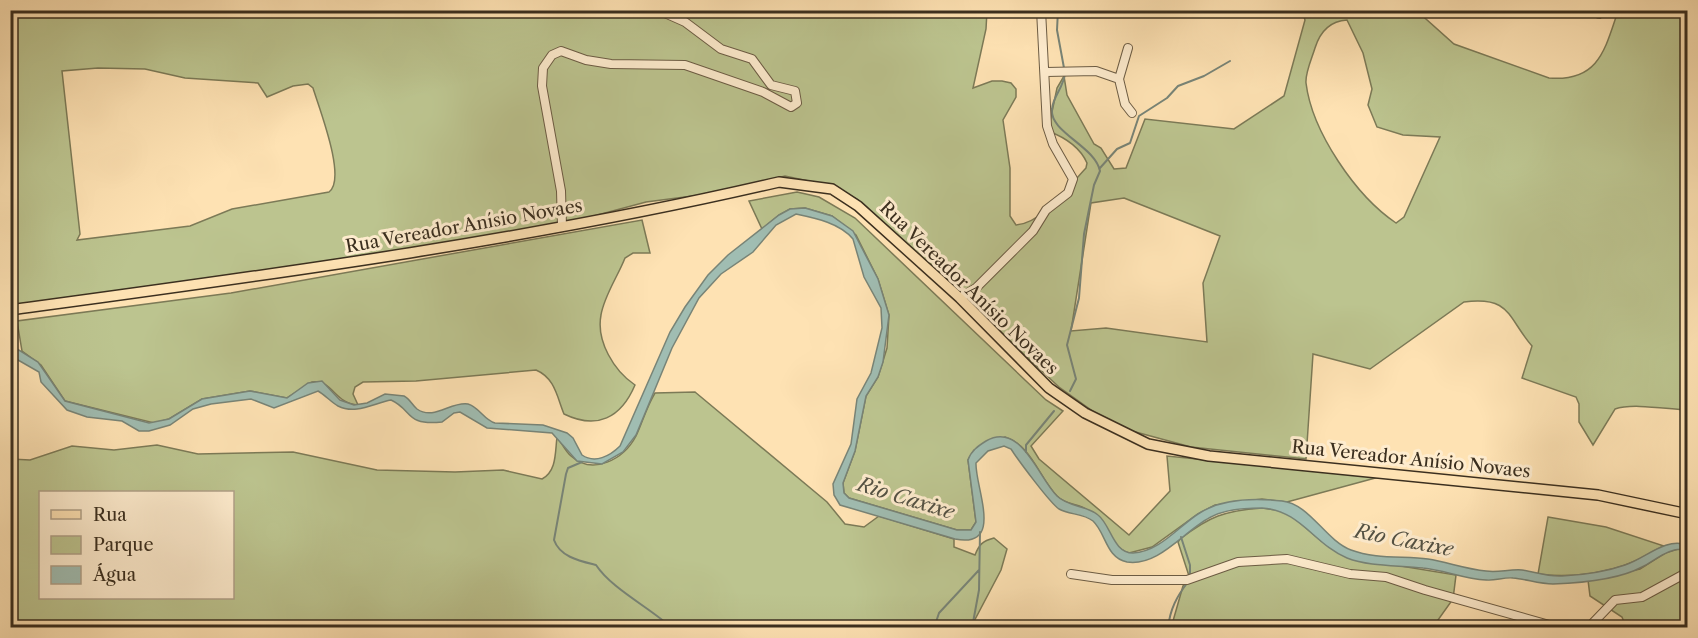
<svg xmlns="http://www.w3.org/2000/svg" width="1698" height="638" font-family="'Libre Caslon Text',serif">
<rect width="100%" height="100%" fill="#fee2b3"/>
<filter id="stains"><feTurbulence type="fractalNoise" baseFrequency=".00333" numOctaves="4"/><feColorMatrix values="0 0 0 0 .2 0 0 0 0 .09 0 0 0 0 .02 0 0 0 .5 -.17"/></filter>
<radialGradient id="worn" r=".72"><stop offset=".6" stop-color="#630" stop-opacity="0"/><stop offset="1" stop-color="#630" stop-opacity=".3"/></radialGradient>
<path fill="#bcc48f" stroke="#7c7a57" stroke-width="1.5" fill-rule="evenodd" d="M10 11H987L986 29 973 88 992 81H1002L1011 83 1016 89V97L1003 120 1010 168V216L1016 225C1043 223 1068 187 1086 168L1087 163C1080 147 1064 137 1048 131L1057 88 1064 76 1067 95 1094 144 1101 148 1114 169 1126 168 1145 119 1234 129 1284 96 1305 20 1302 11H1417L1454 44 1549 78C1599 82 1605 49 1618 11H1687V410C1667 409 1632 403 1615 409L1593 445 1579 422V404L1576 397 1522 378 1532 346C1507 317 1511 296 1464 302L1370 369 1313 354 1306 459 1191 447 1132 431 1101 417 1059 387 857 199 832 186 785 176 716 193 646 202 564 224 489 239 11 309ZM1347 20 1363 53 1372 89 1368 105 1377 127 1403 135 1440 137 1404 217 1396 223C1356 196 1312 132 1306 83 1305 73 1312 58 1315 48 1320 32 1330 21 1347 20ZM98 68 145 69 185 78 258 83 267 97 293 86 308 84 313 88C319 108 347 179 329 192L232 209 190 226 77 240 80 234 62 71ZM1124 198 1220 236 1203 283 1207 342 1106 328 1071 331 1091 203Z
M797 192 819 197 855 218 1046 400 1063 411 1031 446 1039 459 1129 535 1170 491 1167 456 1379 477 1287 502 1262 499 1215 505 1198 514 1152 547 1129 553C1112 548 1103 524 1090 512 1081 503 1066 506 1057 496 1039 477 1031 445 1005 437L974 450 968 460 976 522 971 530H957L849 498 844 493 843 483 855 451 866 396 878 377 887 348 889 315 878 279 856 235 832 216 805 208 790 209 779 215 762 229 749 201Z
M642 220 650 253H633L625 258C618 276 604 296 601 315 596 341 614 371 635 385 621 418 597 430 564 414 557 397 555 378 536 370L416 381 363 382 355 387 353 394 358 405C335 404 332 379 312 382L287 398 250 391 202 399 169 419 154 423 65 401 41 365 22 351 17 321 231 293Z
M695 392 827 502 845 524 864 527 879 516 954 539V547L975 555C979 545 982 541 994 538L1007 549 1001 570 971 627 11 628V459L30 460 72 446 114 450 157 445 198 454 293 452 377 470 455 472 503 470 542 479C557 471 555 452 557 437 562 443 565 451 571 456 593 476 624 459 636 436 643 421 646 408 655 393ZM40 492H232V598H40Z
M1262 508 1283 511 1292 516 1321 541 1346 557 1456 575 1453 599 1433 627 1171 628 1183 586 1190 579 1178 542 1180 539C1210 516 1224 511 1262 508Z
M1548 517 1606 527 1664 546C1654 550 1645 557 1635 561 1607 574 1568 578 1538 574Z
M1678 549 1687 550V627H1626L1622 617 1590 596 1588 580 1640 569 1665 553Z"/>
<path fill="#a0bdb2" stroke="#788477" stroke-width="1.5" d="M805 208 832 216 853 231 878 279 889 315 883 362 878 377 866 396 855 451 843 483 844 493 849 498 957 530H971L976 522 968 460C971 451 978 446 986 441 1021 421 1038 477 1057 496 1068 507 1086 505 1098 515 1111 525 1113 553 1133 553 1159 552 1178 527 1198 514 1222 498 1254 498 1282 501 1310 504 1325 540 1351 550 1375 559 1403 556 1428 559 1447 562 1466 569 1486 571 1498 573 1509 569 1522 570 1535 572 1548 577 1562 576 1582 575 1605 572 1625 565 1645 559 1665 537 1687 545V550C1670 546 1656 560 1642 567 1618 580 1580 583 1553 584 1539 584 1526 579 1513 578 1504 577 1495 581 1486 580 1464 579 1444 570 1423 568 1399 565 1370 567 1347 558 1315 545 1300 510 1262 508 1247 508 1227 509 1213 516 1186 528 1160 567 1127 562 1106 558 1106 533 1093 521 1083 513 1069 515 1059 509 1050 503 1018 460 1011 449L1004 446 988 451 976 463C975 488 1005 549 955 539L840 505 834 495 833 484 851 444 857 399 871 373 882 328 881 308 864 277 853 239C840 223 815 218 796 214L776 225 753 252 721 274 699 298 672 348 636 435 623 452 602 464 577 461 552 433 487 428 460 412 454 413 442 422C405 426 413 410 391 400 374 403 356 415 338 406 331 402 325 395 318 391L274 408 251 399 211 404 193 409 170 425 149 431H139L122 421 87 417 67 410 41 382 39 372 11 356V345L38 362 65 401 149 423 169 419 202 399 250 391 287 398 308 383 322 381 340 400 354 405 367 403 385 394 404 396C410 399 412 405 417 409 434 421 451 401 468 404 479 407 484 420 495 423L543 425 567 433 573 438 582 455C595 464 610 456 620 446L670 332 685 307 708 275 728 255 779 215 790 209Z"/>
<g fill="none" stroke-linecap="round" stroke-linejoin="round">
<path stroke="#788477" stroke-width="2" d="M1058 10 1057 30 1064 68
M1065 73C1064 87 1053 96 1052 109 1049 132 1095 146 1100 171L1094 185 1084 234 1079 298 1067 345 1076 379 1070 391
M1100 168 1117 149 1130 143 1139 116 1167 98 1178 86 1204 76 1230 61
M1026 452V445L1054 411
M582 462 568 468 566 474 554 540C560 557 580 561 596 565 612 589 649 607 672 628
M1181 537 1190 565V577
M934 628 939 613 979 570
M972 628 979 590 980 532
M1168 628C1170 609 1177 596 1188 582"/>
<defs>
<path id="minor" d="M1590 10 1599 14
M1046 72 1096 71 1119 79 1125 104 1132 113
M1119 79 1128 48
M562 226 561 191 542 86 543 68 552 55 561 51 586 60 611 64 685 65 763 92 791 107 797 103 795 91 771 85 752 59 721 49 685 22 658 10
M960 298 976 288 1033 231 1046 210 1068 193 1073 179 1053 144 1047 126 1041 10
M1071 574 1112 580H1187L1238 562 1287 559 1350 574 1386 577 1425 590 1560 628
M1588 628 1615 600 1642 597 1688 572"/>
<path id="major" d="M10 310C268 275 526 241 779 182L832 189 858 206 960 298 1049 388 1085 413 1148 444 1209 456 1598 495 1688 514"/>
</defs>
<use href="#minor" stroke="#6c5c44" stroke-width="10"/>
<use href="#major" stroke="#3b2f1f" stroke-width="12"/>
<use href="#minor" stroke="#feecce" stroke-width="8"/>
<use href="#major" stroke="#fee2b3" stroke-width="9"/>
</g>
<g text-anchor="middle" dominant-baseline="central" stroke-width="6" stroke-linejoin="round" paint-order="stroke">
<g font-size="18" fill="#3b2f1f" stroke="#feecce">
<text transform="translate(464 226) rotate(-10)">Rua Vereador Anísio Novaes</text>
<text transform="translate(969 288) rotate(44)">Rua Vereador Anísio Novaes</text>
<text transform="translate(1411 459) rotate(6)">Rua Vereador Anísio Novaes</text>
</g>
<g font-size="20" font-style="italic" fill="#545244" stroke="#feecce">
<text transform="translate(906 498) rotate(17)">Rio Caxixe</text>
<text transform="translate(1404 540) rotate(11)">Rio Caxixe</text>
</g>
</g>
<rect width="1698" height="638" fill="none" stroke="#fee2b3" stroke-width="36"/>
<rect x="12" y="12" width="1674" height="614" fill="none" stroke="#3b2f1f" stroke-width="3"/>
<rect x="18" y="18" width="1662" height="602" fill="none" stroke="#3b2f1f" stroke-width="1.5"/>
<rect x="39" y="491" width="195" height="108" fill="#feecce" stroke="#b0a088" stroke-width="1.5"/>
<rect x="51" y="510" width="30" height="9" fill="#fee2b3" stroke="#b0a088" stroke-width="1.5"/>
<text x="93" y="521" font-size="18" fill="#3b2f1f">Rua</text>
<rect x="51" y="536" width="30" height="18" fill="#bcc48f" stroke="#b0a088" stroke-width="1.5"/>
<text x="93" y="551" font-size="18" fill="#3b2f1f">Parque</text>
<rect x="51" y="566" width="30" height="18" fill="#a0bdb2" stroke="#b0a088" stroke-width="1.5"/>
<text x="93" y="581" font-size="18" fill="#3b2f1f">Água</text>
<rect width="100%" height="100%" filter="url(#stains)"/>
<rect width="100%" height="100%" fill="url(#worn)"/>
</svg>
